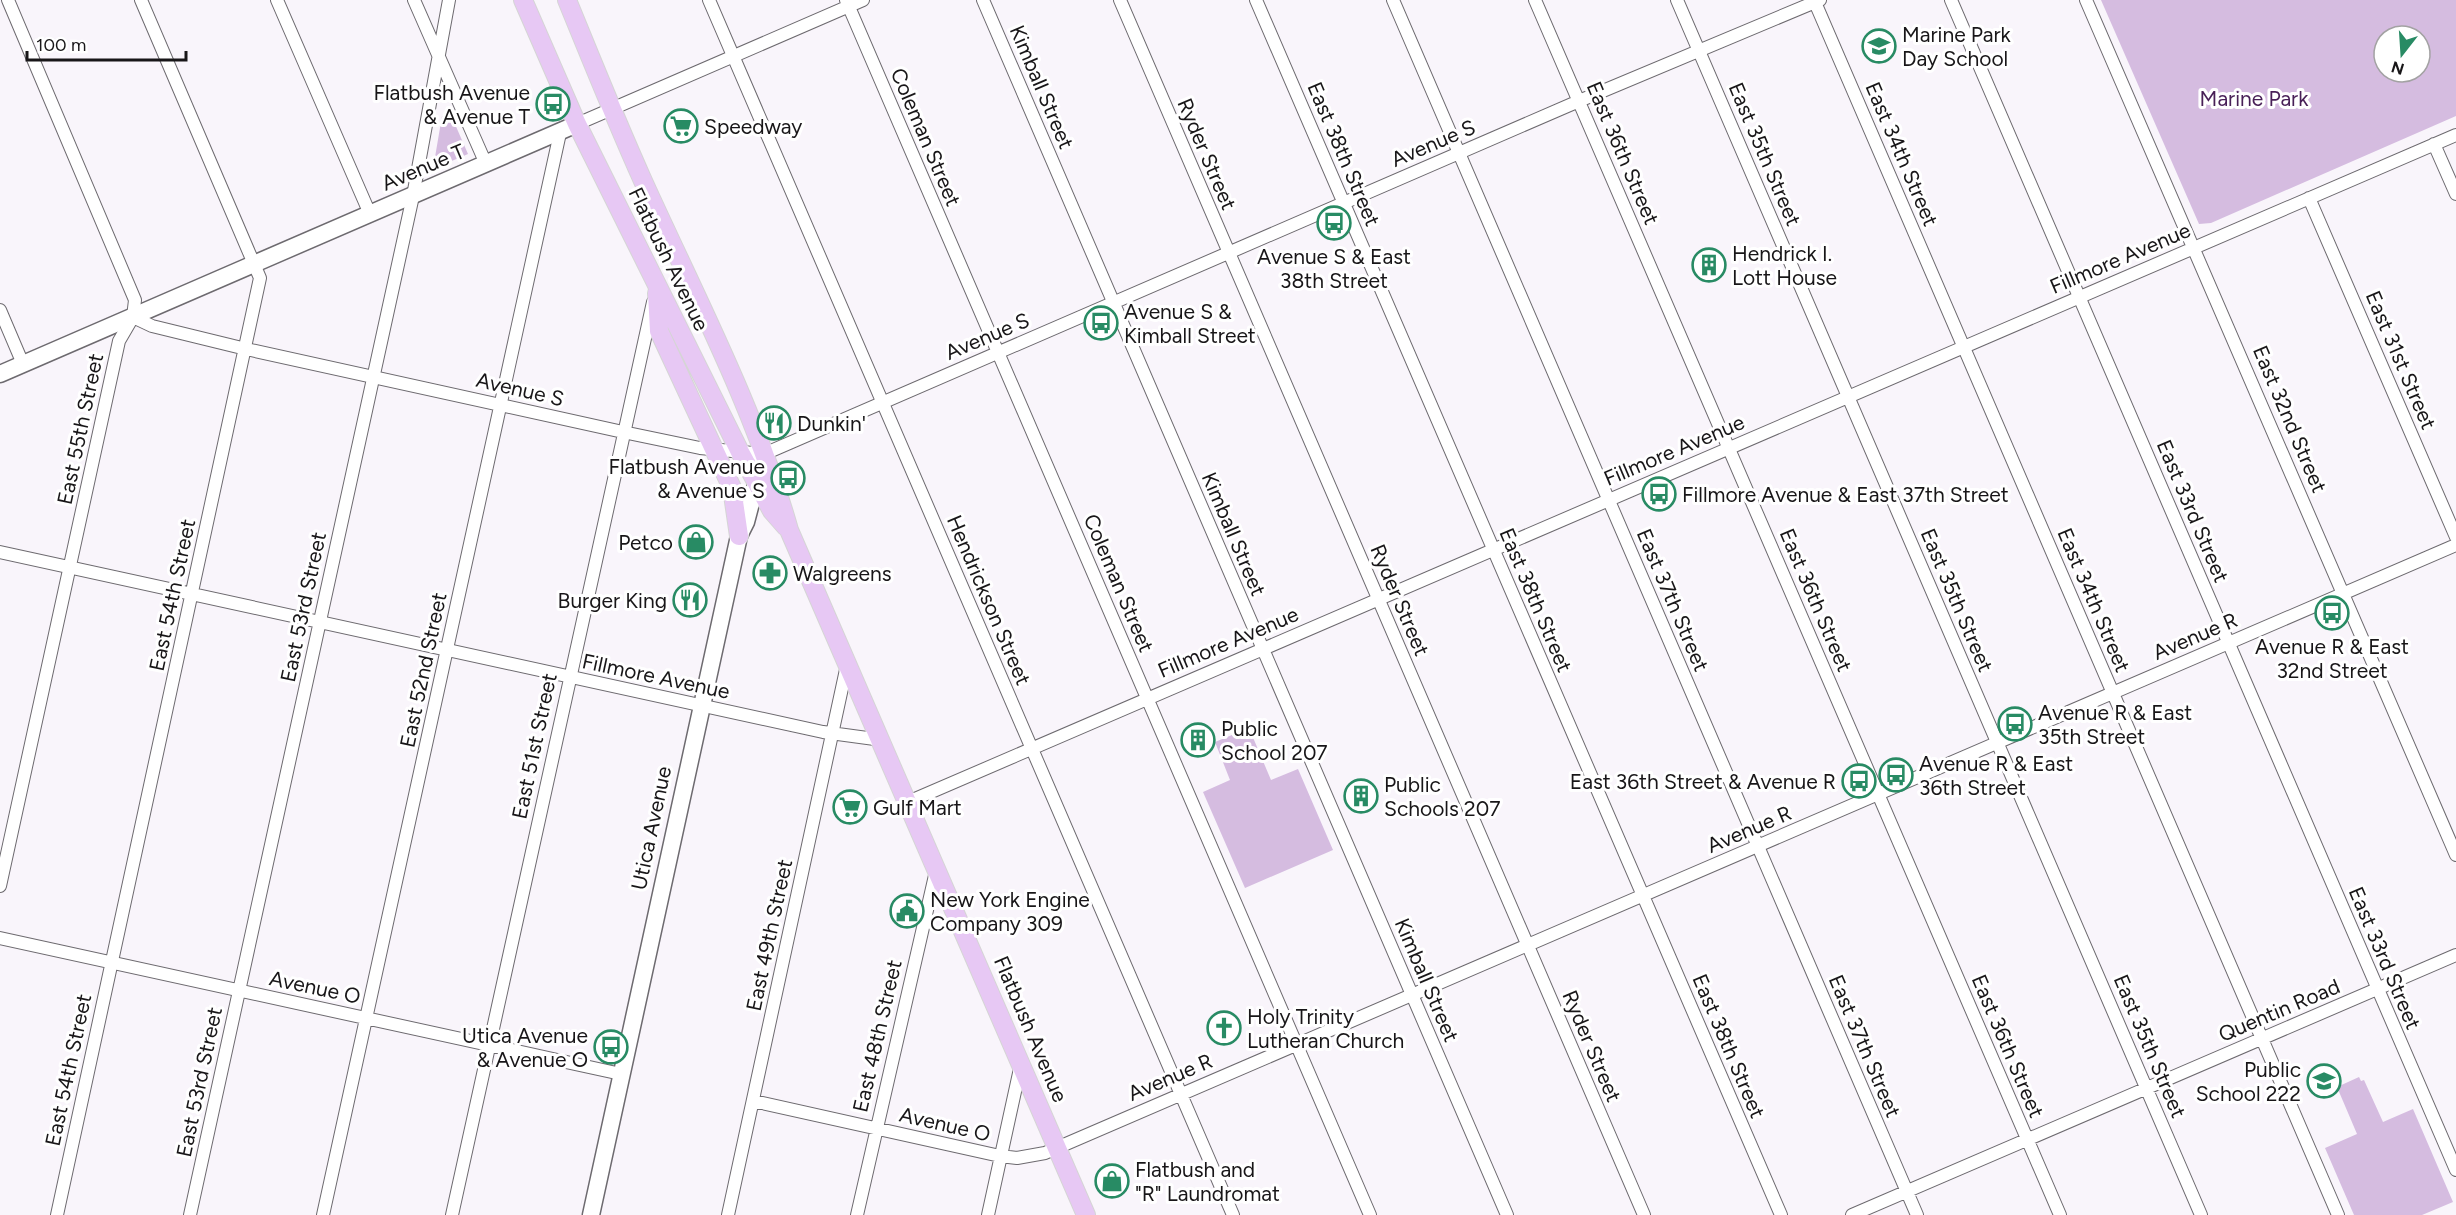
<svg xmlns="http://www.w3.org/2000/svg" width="2456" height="1215" font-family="Figtree,sans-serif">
<rect width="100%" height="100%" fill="#f9f5fb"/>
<path fill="#d5bce0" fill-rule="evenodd" d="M2101 0H2456V116L2211 223 2199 224ZM2384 36H2420V72H2384Z
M451 115 468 154 433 169 442 116Z
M1249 728 1271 780 1298 769 1333 850 1245 888 1203 792 1230 780 1215 742Z
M2359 1077 2361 1081 2364 1080 2383 1122 2413 1109 2453 1202 2422 1215H2354L2325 1148 2357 1134 2337 1087Z"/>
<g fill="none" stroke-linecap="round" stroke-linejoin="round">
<defs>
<path id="minor" d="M277 0 370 214
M414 0 486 164
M709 0 1233 1215
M846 0 1370 1215
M983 0 1507 1215
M1120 0 1644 1215
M1256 0 1781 1215
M1393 0 1917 1215
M1535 0 2060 1215
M1677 0 2201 1215
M1814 0 2338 1215
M1951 0 2456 1170
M2086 0 2456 855
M577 124 863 0
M2434 144 2456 194
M2309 198 2456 537
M0 310 23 364
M133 317 152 326 246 349 623 432 700 448 764 454 1579 101 1820 0
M0 552 823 732 882 740
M908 802 2456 135
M0 886 119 341 133 317 135 300 8 0
M0 938 621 1074
M753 1101 1000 1156 1017 1158 1045 1153 2456 545
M57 1215 260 278 141 0
M190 1215 413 196 449 0
M323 1215 560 133
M452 1215 653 302
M728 1215 847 665
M857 1215 936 871
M988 1215 1021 1064
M1852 1215 2456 955"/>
<path id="secondary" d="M0 374 577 124
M591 1215 739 536 746 522 764 454"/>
<path id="primary" d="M523 0 577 124 740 452 772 511 786 527
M567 0C592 61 616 121 643 181 695 296 755 409 789 530L1086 1215
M657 293 659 331 732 488 739 536"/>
</defs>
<use href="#minor" stroke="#6d6a6f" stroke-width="14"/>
<use href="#secondary" stroke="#6d6a6f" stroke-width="19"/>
<use href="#primary" stroke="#d5d5d5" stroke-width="20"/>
<use href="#minor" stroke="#fff" stroke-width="12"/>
<use href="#secondary" stroke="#fff" stroke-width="16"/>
<use href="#primary" stroke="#e7c8f4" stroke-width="18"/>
</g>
<defs>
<symbol id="school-ring" viewBox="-11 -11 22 22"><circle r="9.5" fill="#fff" stroke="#288b64" stroke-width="1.5"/><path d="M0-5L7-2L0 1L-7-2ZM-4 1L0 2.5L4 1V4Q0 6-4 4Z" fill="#288b64"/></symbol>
<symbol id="bus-ring" viewBox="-11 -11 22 22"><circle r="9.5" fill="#fff" stroke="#288b64" stroke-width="1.5"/><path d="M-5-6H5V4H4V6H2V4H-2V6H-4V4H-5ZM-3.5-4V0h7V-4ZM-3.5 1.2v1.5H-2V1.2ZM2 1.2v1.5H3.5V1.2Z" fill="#288b64"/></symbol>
<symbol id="supermarket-ring" viewBox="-11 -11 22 22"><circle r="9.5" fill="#fff" stroke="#288b64" stroke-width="1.5"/><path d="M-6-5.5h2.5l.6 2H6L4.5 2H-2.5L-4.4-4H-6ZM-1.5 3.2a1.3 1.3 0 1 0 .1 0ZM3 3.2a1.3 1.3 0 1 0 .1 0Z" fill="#288b64"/></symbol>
<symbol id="building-ring" viewBox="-11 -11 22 22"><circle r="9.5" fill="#fff" stroke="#288b64" stroke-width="1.5"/><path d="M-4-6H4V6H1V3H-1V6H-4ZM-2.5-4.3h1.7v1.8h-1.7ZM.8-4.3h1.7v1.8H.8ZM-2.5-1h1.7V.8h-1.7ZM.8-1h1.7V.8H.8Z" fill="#288b64"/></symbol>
<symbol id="restaurant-ring" viewBox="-11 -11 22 22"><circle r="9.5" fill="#fff" stroke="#288b64" stroke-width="1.5"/><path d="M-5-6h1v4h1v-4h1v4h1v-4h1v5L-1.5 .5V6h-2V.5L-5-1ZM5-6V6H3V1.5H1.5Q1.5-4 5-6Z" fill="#288b64"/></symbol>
<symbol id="shop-ring" viewBox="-11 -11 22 22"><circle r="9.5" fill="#fff" stroke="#288b64" stroke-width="1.5"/><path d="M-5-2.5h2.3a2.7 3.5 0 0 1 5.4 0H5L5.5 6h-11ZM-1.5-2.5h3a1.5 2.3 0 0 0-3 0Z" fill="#288b64"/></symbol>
<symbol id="pharmacy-ring" viewBox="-11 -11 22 22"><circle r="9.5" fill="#fff" stroke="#288b64" stroke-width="1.5"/><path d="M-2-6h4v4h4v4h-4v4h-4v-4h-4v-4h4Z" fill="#288b64"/></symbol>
<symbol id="civic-ring" viewBox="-11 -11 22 22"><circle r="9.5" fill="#fff" stroke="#288b64" stroke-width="1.5"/><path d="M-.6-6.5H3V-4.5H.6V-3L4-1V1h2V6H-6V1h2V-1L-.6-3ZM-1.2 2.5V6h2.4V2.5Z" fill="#288b64"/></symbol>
<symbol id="church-ring" viewBox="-11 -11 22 22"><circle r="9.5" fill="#fff" stroke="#288b64" stroke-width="1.5"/><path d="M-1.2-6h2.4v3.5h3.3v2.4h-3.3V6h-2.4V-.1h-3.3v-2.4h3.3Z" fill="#288b64"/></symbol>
</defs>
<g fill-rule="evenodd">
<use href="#school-ring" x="1860" y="27" width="38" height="38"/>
<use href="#bus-ring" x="534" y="85" width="38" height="38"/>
<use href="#supermarket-ring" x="662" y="107" width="38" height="38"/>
<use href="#bus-ring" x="1315" y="204" width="38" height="38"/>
<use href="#building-ring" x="1690" y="246" width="38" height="38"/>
<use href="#bus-ring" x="1082" y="304" width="38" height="38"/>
<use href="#restaurant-ring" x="755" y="404" width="38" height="38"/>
<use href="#bus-ring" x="769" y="459" width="38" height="38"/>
<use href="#bus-ring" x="1640" y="475" width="38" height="38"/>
<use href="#shop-ring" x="677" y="523" width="38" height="38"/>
<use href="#pharmacy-ring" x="751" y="554" width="38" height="38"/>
<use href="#restaurant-ring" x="671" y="581" width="38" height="38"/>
<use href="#bus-ring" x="2313" y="594" width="38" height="38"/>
<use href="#bus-ring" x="1996" y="705" width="38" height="38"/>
<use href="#building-ring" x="1179" y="721" width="38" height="38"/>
<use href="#bus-ring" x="1877" y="756" width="38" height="38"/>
<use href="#bus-ring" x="1840" y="762" width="38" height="38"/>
<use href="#building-ring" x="1342" y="777" width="38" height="38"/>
<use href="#supermarket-ring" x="831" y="788" width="38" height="38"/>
<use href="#civic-ring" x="888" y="892" width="38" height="38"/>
<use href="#church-ring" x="1205" y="1009" width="38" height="38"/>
<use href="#bus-ring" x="592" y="1028" width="38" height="38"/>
<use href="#school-ring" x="2305" y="1062" width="38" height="38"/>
<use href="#shop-ring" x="1093" y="1162" width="38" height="38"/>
</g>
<g text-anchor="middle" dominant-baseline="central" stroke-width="6" stroke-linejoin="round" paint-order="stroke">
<g font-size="21" fill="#181618" stroke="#fff" text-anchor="start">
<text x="1902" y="34">Marine Park<tspan x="1902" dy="24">Day School</tspan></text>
<text x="530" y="92" text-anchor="end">Flatbush Avenue<tspan x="530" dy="24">&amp; Avenue T</tspan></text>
<text x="704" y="126">Speedway</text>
<text x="1732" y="253">Hendrick I.<tspan x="1732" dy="24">Lott House</tspan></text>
<text x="1334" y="256" text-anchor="middle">Avenue S &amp; East<tspan x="1334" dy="24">38th Street</tspan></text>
<text x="1124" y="311">Avenue S &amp;<tspan x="1124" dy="24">Kimball Street</tspan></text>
<text x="797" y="423">Dunkin'</text>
<text x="765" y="466" text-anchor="end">Flatbush Avenue<tspan x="765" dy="24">&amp; Avenue S</tspan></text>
<text x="1682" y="494">Fillmore Avenue &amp; East 37th Street</text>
<text x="673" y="542" text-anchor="end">Petco</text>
<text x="793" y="573">Walgreens</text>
<text x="667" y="600" text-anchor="end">Burger King</text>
<text x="2332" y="646" text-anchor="middle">Avenue R &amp; East<tspan x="2332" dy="24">32nd Street</tspan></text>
<text x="2038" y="712">Avenue R &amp; East<tspan x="2038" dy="24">35th Street</tspan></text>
<text x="1221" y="728">Public<tspan x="1221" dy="24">School 207</tspan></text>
<text x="1919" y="763">Avenue R &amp; East<tspan x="1919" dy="24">36th Street</tspan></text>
<text x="1836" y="781" text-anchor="end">East 36th Street &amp; Avenue R</text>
<text x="1384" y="784">Public<tspan x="1384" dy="24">Schools 207</tspan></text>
<text x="873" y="807">Gulf Mart</text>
<text x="930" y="899">New York Engine<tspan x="930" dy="24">Company 309</tspan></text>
<text x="1247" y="1016">Holy Trinity<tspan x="1247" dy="24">Lutheran Church</tspan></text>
<text x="588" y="1035" text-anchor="end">Utica Avenue<tspan x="588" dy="24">&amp; Avenue O</tspan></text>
<text x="2301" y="1069" text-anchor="end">Public<tspan x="2301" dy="24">School 222</tspan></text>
<text x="1135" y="1169">Flatbush and<tspan x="1135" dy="24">"R" Laundromat</tspan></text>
</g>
<g font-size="21" fill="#181618" stroke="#fff">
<text transform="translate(1042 87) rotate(67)">Kimball Street</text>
<text transform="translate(926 137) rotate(67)">Coleman Street</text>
<text transform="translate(1433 143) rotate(-23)">Avenue S</text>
<text transform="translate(1623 153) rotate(67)">East 36th Street</text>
<text transform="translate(1207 154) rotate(67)">Ryder Street</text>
<text transform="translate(1344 154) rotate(67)">East 38th Street</text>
<text transform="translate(1765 154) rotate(67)">East 35th Street</text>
<text transform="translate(1902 154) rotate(67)">East 34th Street</text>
<text transform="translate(423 167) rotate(-23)">Avenue T</text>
<text transform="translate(2120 258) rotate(-23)">Fillmore Avenue</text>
<text transform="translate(669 259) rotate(64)">Flatbush Avenue</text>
<text transform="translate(987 336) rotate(-23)">Avenue S</text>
<text transform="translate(2401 360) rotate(67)">East 31st Street</text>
<text transform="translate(520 389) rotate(13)">Avenue S</text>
<text transform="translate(2290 419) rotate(67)">East 32nd Street</text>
<text transform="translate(80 429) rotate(-78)">East 55th Street</text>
<text transform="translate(1674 450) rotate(-23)">Fillmore Avenue</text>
<text transform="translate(2193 511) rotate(67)">East 33rd Street</text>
<text transform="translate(1234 534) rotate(67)">Kimball Street</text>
<text transform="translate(1119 583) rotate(67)">Coleman Street</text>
<text transform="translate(172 595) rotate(-78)">East 54th Street</text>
<text transform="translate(989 600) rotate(67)">Hendrickson Street</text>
<text transform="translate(1400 600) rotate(67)">Ryder Street</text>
<text transform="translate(1536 600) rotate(67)">East 38th Street</text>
<text transform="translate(1673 600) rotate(67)">East 37th Street</text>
<text transform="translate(1816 600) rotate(67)">East 36th Street</text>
<text transform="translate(1957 600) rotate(67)">East 35th Street</text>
<text transform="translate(2094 600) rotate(67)">East 34th Street</text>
<text transform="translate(303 607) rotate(-78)">East 53rd Street</text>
<text transform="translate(2195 636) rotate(-23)">Avenue R</text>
<text transform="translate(1228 642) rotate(-23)">Fillmore Avenue</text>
<text transform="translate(423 670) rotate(-78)">East 52nd Street</text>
<text transform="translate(656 676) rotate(12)">Fillmore Avenue</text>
<text transform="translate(534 746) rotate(-78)">East 51st Street</text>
<text transform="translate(651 828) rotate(-78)">Utica Avenue</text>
<text transform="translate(1749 829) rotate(-23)">Avenue R</text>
<text transform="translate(769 935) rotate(-78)">East 49th Street</text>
<text transform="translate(2385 958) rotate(67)">East 33rd Street</text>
<text transform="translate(1427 980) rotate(67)">Kimball Street</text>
<text transform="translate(315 987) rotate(12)">Avenue O</text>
<text transform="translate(2279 1010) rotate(-23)">Quentin Road</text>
<text transform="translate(1031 1029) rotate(67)">Flatbush Avenue</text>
<text transform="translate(877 1036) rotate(-77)">East 48th Street</text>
<text transform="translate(1592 1046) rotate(67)">Ryder Street</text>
<text transform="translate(1729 1046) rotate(67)">East 38th Street</text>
<text transform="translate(1865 1046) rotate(67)">East 37th Street</text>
<text transform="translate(2008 1046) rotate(67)">East 36th Street</text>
<text transform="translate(2150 1046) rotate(67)">East 35th Street</text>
<text transform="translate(68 1070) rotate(-78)">East 54th Street</text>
<text transform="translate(1170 1077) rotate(-23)">Avenue R</text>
<text transform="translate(199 1082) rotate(-78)">East 53rd Street</text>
<text transform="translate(945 1124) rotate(13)">Avenue O</text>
</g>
<g font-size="21" fill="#481f57" stroke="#fff">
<text x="2254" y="98">Marine Park</text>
</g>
</g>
<g transform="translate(2402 54) rotate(197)"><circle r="28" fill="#ffffff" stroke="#a3a2a3" stroke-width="1.5"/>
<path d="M0-4.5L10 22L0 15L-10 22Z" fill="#288b64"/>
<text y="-9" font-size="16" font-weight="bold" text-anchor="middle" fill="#181618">N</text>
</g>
<path d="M27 51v9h159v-9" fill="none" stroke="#181618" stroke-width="3"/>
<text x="36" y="51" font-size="18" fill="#181618" stroke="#ffffff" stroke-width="4.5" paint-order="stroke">100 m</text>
</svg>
